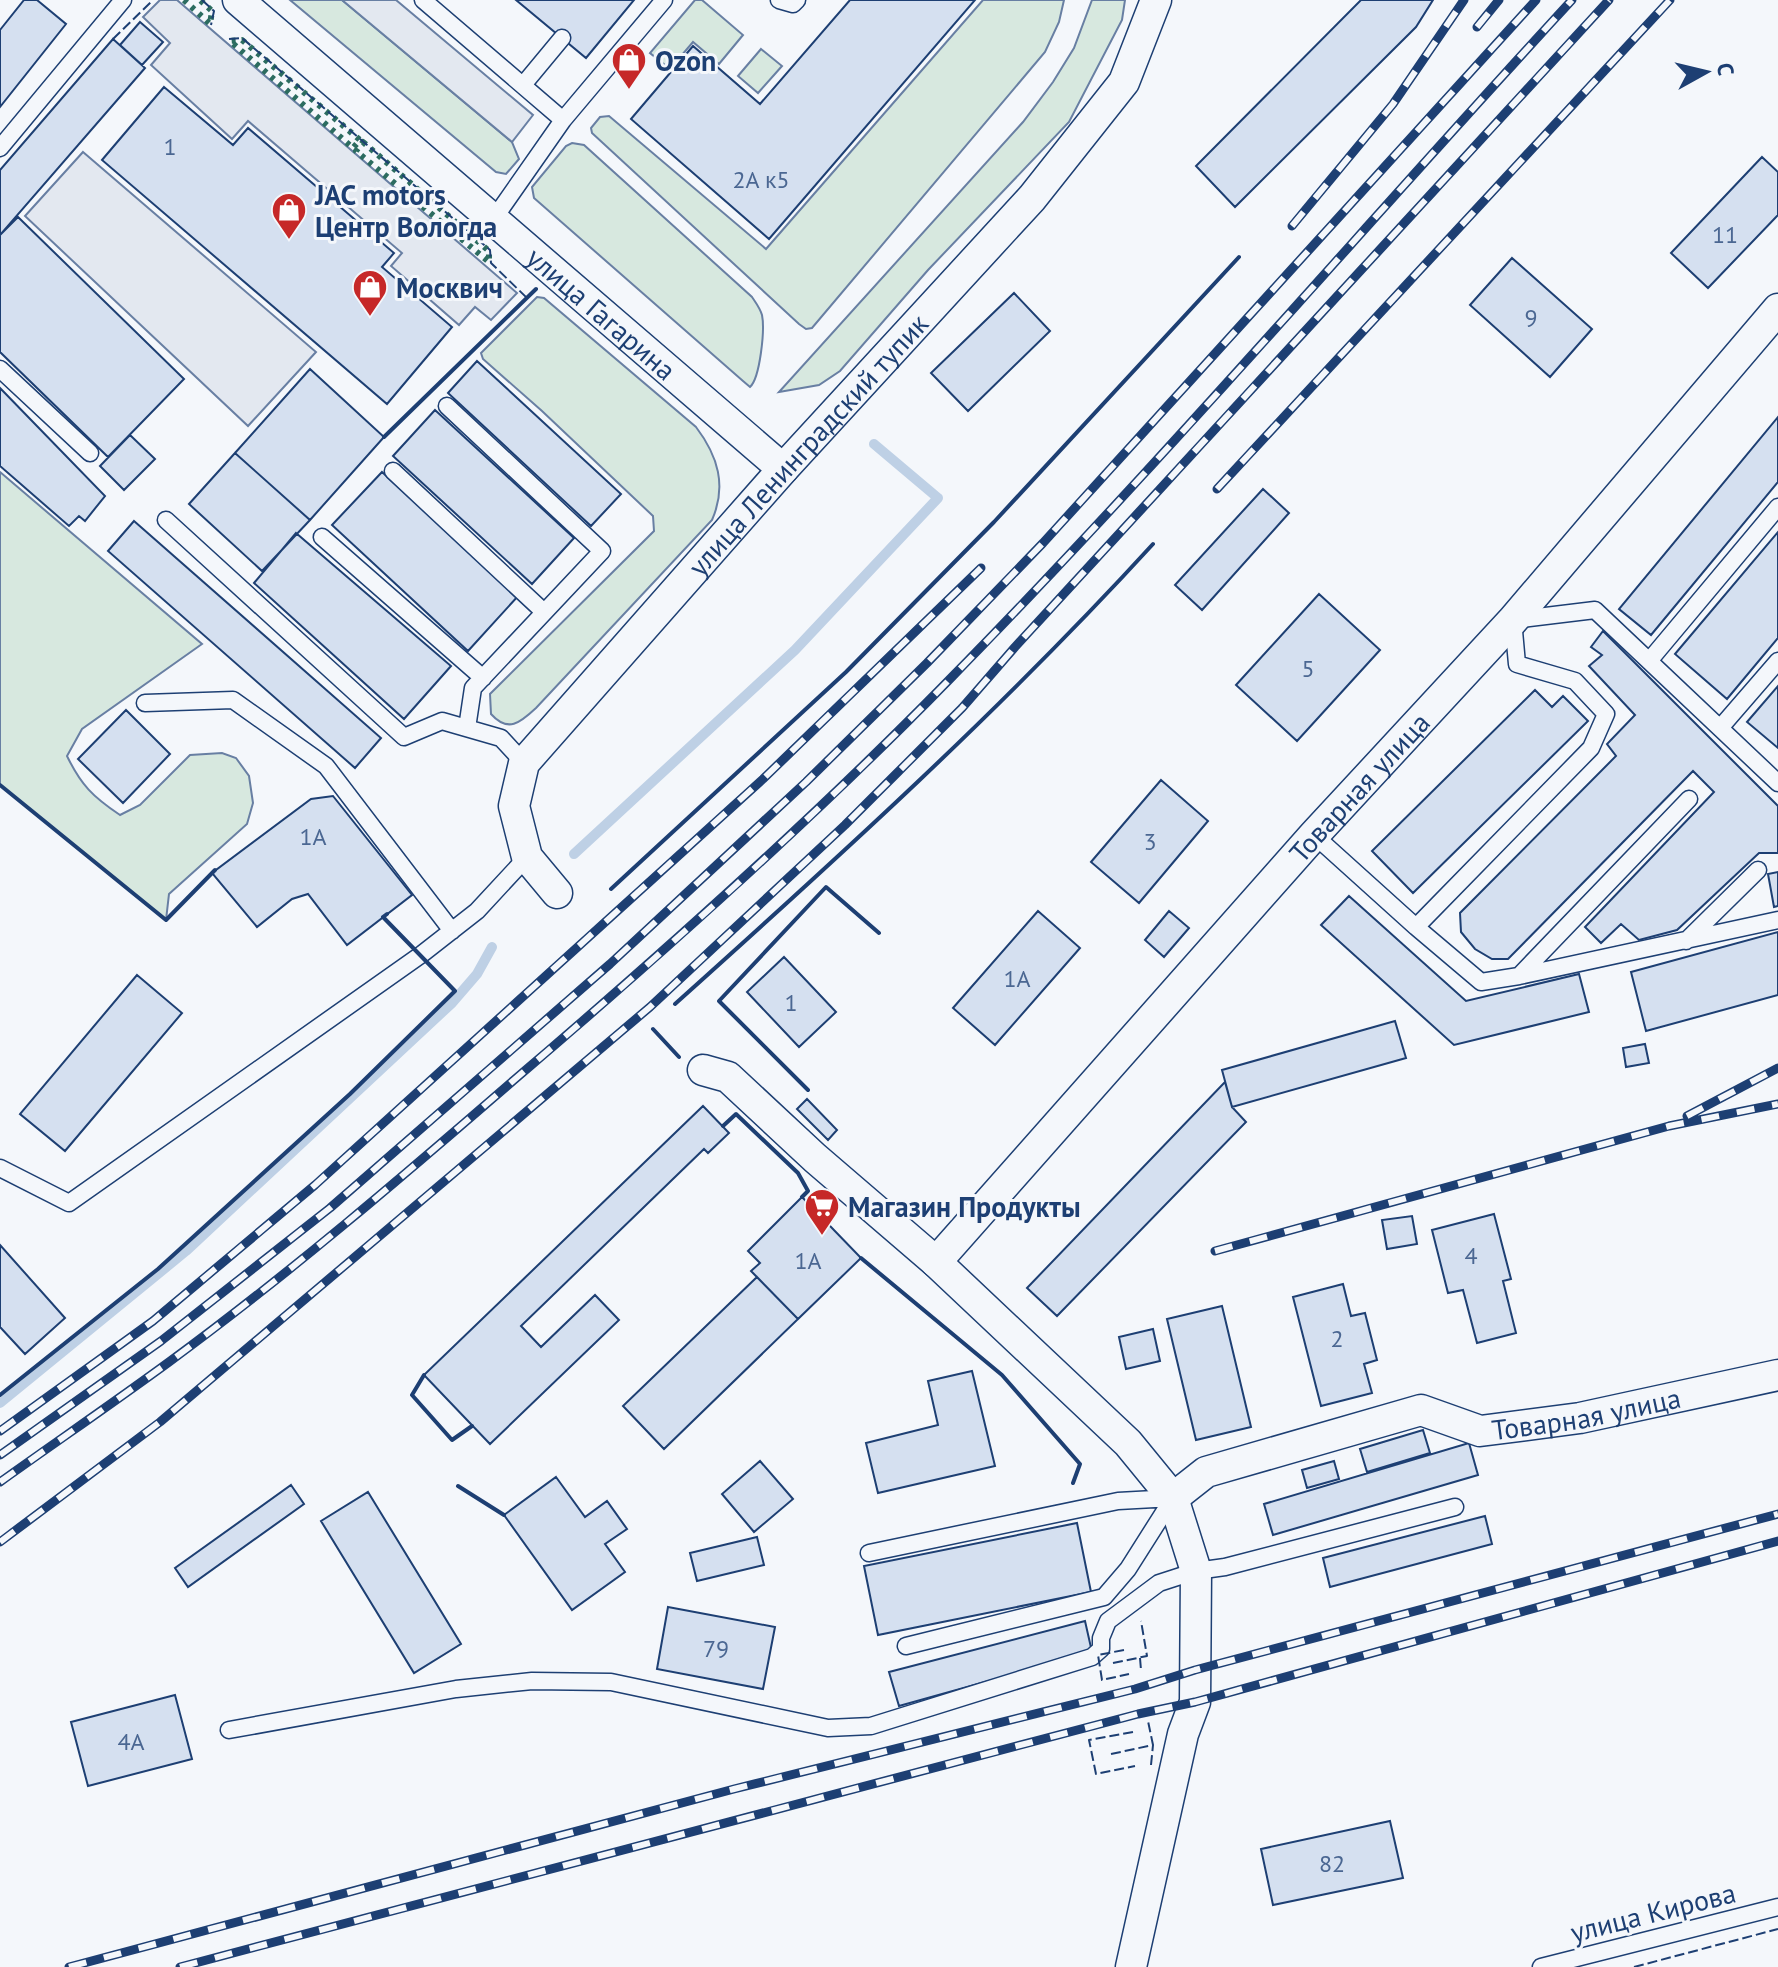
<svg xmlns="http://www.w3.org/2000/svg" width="1778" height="1967" font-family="'PT Sans',sans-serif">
<rect width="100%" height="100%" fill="#f4f7fb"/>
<path fill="#d7e8df" stroke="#687fa3" stroke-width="2" d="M290 0H342L512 142 519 159 506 174 496 172Z
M695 0H702L743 35 719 64 693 42 670 69 650 53Z
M983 0H1064L1059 22 1045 52 812 328 806 329 799 324 592 133 591 128 600 117 609 116 766 249Z
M1092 0H1125L1122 20 1069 122 928 270 840 371 819 385 779 392 1023 122 1053 82 1074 48Z
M761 49 782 66 758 93 738 76Z
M572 143 584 145 752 297C756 303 760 308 762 315 765 330 760 378 750 387L743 381 534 198 532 187 566 146Z
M537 297 544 298 696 427C718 456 727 486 712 520L536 708C520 723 508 733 491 714L490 694 654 531 653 516 542 411 483 359 481 353Z
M0 472 202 644 82 729 67 756C81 785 93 797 120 815L140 805 190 755 222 753 236 758 249 776 253 803 247 824 169 894 166 920 0 785Z"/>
<path fill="#e3e8f0" stroke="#687fa3" stroke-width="2" d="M160 0H177L517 293 491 320 475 307 459 325 391 266 402 253 248 121 232 139 151 65 170 43 143 17Z
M342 0H396L533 115 512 142Z
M83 152 316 352 248 426 25 216Z"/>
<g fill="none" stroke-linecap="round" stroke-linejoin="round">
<path stroke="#bed0e5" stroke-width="10" d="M574 854 795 650 938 498 874 444
M0 1403 186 1251 452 1003 477 974 492 947"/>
</g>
<path fill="#d5e0f0" stroke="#1d3f73" stroke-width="2" d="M24 0H37L66 24 0 107V30Z
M516 0H634L586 58Z
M850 0H975L769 239 631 119 693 46 760 104Z
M1361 0H1433L1416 27 1235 207 1196 166Z
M140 22 163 42 142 65 120 45Z
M113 39 145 68 0 235V170Z
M164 87 233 145 248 128 394 253 382 267 452 327 387 404 102 160Z
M1762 157 1778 172V215L1708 288 1671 253Z
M18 217 184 379 108 457 0 352V235Z
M1512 258 1592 329 1550 377 1470 305Z
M1014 293 1050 331 968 411 931 373Z
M477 361 621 494 591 526 448 393Z
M310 369 384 437 310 520 235 453Z
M0 388 105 496 85 521 79 516 69 526 0 466Z
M435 410 574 538 532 584 393 456Z
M1778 417V482L1651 635 1619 609Z
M130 435 155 459 124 490 100 466Z
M235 453 310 520 262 571 189 504Z
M382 472 519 595 468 651 332 525Z
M1263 489 1289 513 1202 610 1175 585Z
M134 521 381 738 355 768 108 551Z
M1778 532V638L1727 699 1675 654Z
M296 533 451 666 404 719 254 583Z
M1319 594 1380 650 1297 741 1236 685Z
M1603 631 1778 806V853H1759L1677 930 1639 940 1621 924 1601 943 1585 927 1714 792 1693 771 1508 959H1492L1475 949 1461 932 1460 913 1616 756 1607 744 1635 715 1589 666 1602 655 1591 647Z
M1778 686V748L1747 722Z
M1535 690 1552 707 1563 696 1588 721 1413 893 1372 851Z
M126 710 170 754 123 803 78 759Z
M1161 780 1208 821 1139 903 1091 862Z
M333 796 412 895 347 945 308 894 292 899 257 927 212 873 311 799Z
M1778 872V906L1774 907 1768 874Z
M1349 896 1466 1001 1579 974 1589 1012 1454 1045 1321 925Z
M1038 911 1080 948 995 1045 953 1008Z
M1169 911 1189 928 1164 957 1145 940Z
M1778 932V995L1646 1031 1631 972Z
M784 957 836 1012 799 1047 747 992Z
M137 975 182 1013 65 1151 20 1114Z
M1395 1021 1406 1058 1232 1107 1222 1070Z
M1645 1044 1649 1063 1626 1067 1623 1048Z
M1225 1082 1232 1107 1246 1122 1057 1316 1027 1288Z
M807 1099 837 1130 828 1140 797 1109Z
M703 1106 729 1133 708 1153 704 1149 521 1326 541 1347 595 1295 619 1320 490 1444 424 1375Z
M802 1197 861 1258 798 1319 751 1271 760 1263 748 1251Z
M1494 1214 1511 1279 1503 1281 1516 1333 1477 1343 1463 1290 1448 1293 1432 1230Z
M1412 1216 1417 1244 1387 1249 1382 1220Z
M0 1245 65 1318 25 1354 0 1327Z
M757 1277 798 1319 664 1449 623 1406Z
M1343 1284 1351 1316 1365 1313 1377 1360 1364 1364 1372 1393 1321 1406 1293 1297Z
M1222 1306 1251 1427 1196 1440 1167 1319Z
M1153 1329 1160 1361 1126 1369 1119 1337Z
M972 1371 995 1466 878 1493 866 1443 938 1425 928 1381Z
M1423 1430 1430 1453 1367 1472 1360 1449Z
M1469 1443 1478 1475 1273 1535 1264 1504Z
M760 1461 793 1499 754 1532 722 1494Z
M1334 1461 1339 1479 1307 1488 1302 1470Z
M556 1477 585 1517 607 1501 627 1529 605 1544 625 1572 572 1610 504 1515Z
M291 1485 304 1504 188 1587 175 1568Z
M368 1492 461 1644 414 1673 321 1521Z
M1485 1516 1492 1544 1330 1587 1323 1558Z
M1077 1523 1091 1592 878 1635 864 1566Z
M757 1537 764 1565 697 1581 690 1553Z
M668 1607 775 1627 763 1689 657 1669Z
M1085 1621 1092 1652 899 1706 889 1672Z
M175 1695 192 1759 88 1786 71 1722Z
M1390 1821 1403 1878 1273 1905 1261 1849Z"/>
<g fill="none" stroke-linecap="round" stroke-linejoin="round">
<defs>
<path id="service" d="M423 0 563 120
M779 0 793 4 797 0
M523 85 562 38
M0 148 123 0
M493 220 563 120 664 0
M0 369 90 453
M447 406 602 551 473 688 467 728
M393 471 544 612
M166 520 404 737 442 721 501 738 524 763
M322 537 483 678
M1649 661 1778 507
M145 703 233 700 326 766 452 931
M1720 728 1778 661
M1314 835 1416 927 1591 748 1606 714 1575 681 1517 664 1513 620 1595 610 1778 783
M1416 927 1481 982 1519 976 1689 799
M1686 941 1758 870
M1519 976 1778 920
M0 1168 69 1203 422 954 477 911 527 857
M869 1553 1118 1501 1173 1498
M906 1646 1104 1597 1128 1569 1173 1498
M229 1730 456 1689 532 1681 611 1682 828 1728 871 1726 1092 1657 1101 1649V1638L1108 1621 1159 1583 1196 1571 1225 1567 1455 1507
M1541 1967 1778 1907"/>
<g id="minor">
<path id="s1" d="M238 0 783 469"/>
<path id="s2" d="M557 893 527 857 514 806 524 763 783 469 1032 198 1124 82 1156 0"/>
<path d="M703 1070 728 1077 815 1158 936 1262 1128 1443 1173 1498 1196 1571 1195 1702 1183 1734 1131 1967"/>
<path id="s3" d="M936 1262 1314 835 1513 620 1778 309"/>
<path id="s4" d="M1173 1498 1206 1472 1421 1410 1480 1431 1580 1418 1778 1375"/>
</g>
</defs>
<use href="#service" stroke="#1d3f73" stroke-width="19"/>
<use href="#minor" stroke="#1d3f73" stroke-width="33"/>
<use href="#service" stroke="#f4f7fb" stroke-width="16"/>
<use href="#minor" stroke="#f4f7fb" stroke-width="30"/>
<defs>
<path id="rail" d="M1477 27 1499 0
M1292 226 1393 104 1464 0
M1217 489 1670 0
M1687 1116 1778 1068
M1215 1251 1669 1126 1778 1104
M0 1431 153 1321 315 1185 763 779 981 568
M0 1455 161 1341 330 1208 610 964 806 782 927 663 1043 543 1536 0
M0 1482C56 1442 113 1403 169 1362 289 1274 402 1177 514 1080 663 953 810 822 947 682 1163 462 1363 227 1572 0
M0 1542 160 1422 650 1007 845 825 962 708 1015 647 1609 0
M69 1967 734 1789 1135 1689 1195 1670 1778 1514
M180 1967 1138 1714 1195 1702 1778 1541"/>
</defs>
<use href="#rail" stroke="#1d3f73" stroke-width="9"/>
<use href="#rail" stroke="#f4f7fb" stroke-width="6" stroke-dasharray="18" stroke-linecap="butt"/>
<path stroke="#2c6c60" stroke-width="6" stroke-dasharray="4 6" stroke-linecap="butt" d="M184 0 210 24 212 11 200 0
M242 40 360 140 353 148 230 41Z
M363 142 489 251V262L356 151Z"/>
<path stroke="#1d3f73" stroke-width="2" stroke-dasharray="10 4" stroke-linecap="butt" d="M202 0 214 11 211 25
M113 39 153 0
M229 39 242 38 490 250 491 263 527 298
M1124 1650 1098 1655 1102 1680 1129 1674
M1140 1658 1141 1670
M1113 1663 1147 1656 1141 1621
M1133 1732 1089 1740 1096 1774 1135 1766
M1111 1754 1153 1745 1148 1721
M1151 1765 1153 1745
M1634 1967 1778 1929"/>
<path stroke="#1d3f73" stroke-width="4" d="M384 437 536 289
M0 785 166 920 215 870
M611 889 846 672 994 522 1239 257
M675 1004C840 856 1003 708 1153 544
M653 1029 679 1057
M808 1090 719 1001 826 887 879 933
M723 1126 736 1114 798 1173 808 1191 802 1197
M861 1258 1002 1375 1080 1464 1073 1483
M424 1375 412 1395 452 1440 472 1426
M0 1395 158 1269 350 1094 455 991 383 917 387 914
M458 1486 504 1515"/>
</g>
<defs>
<symbol id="shop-pin" viewBox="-11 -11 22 30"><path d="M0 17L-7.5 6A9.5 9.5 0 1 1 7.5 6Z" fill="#c62828" stroke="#f4f7fb"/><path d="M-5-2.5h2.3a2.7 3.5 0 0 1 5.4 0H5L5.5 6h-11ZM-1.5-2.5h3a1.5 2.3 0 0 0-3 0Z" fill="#fff"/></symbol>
<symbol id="supermarket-pin" viewBox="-11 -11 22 30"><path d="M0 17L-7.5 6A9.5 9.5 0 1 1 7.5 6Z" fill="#c62828" stroke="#f4f7fb"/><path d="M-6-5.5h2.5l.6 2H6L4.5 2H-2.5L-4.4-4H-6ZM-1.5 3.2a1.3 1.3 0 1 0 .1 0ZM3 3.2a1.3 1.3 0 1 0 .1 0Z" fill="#fff"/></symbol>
</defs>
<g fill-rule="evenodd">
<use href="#shop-pin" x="609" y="40" width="40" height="54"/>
<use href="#shop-pin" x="269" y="190" width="40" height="54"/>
<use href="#shop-pin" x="350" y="267" width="40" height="54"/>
<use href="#supermarket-pin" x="802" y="1186" width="40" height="54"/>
</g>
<g text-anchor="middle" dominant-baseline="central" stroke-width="6" stroke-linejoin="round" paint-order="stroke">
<g font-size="24" fill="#4b6792">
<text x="170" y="146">1</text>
<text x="761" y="179">2А к5</text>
<text x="1725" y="234">11</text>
<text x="1531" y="317">9</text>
<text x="1308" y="668">5</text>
<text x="313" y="836">1А</text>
<text x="1150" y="841">3</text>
<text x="1017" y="978">1А</text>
<text x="791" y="1002">1</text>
<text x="1471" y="1255">4</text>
<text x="808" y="1260">1А</text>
<text x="1337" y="1338">2</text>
<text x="716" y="1648">79</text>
<text x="131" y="1741">4А</text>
<text x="1332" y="1863">82</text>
</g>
<g font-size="28" font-weight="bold" fill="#1d3f73" stroke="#f4f7fb" text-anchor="start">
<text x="655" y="60">Ozon</text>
<text x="315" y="194">JAC motors<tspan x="315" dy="32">Центр Вологда</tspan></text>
<text x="396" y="287">Москвич</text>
<text x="848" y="1206">Магазин Продукты</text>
</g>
<g font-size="28" fill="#1d3f73" stroke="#f4f7fb">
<text stroke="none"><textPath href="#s1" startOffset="480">улица Гагарина</textPath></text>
<text stroke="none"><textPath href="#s2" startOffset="570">улица Ленинградский тупик</textPath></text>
<text stroke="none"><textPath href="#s3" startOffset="636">Товарная улица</textPath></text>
<text stroke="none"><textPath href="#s4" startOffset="436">Товарная улица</textPath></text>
<text transform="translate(1653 1912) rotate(-14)">улица Кирова</text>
</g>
</g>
<g transform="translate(1706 72) rotate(82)" stroke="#f4f7fb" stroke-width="6" paint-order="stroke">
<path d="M0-6L14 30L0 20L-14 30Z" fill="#1d3f73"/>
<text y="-12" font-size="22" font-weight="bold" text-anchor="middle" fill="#1d3f73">С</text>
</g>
</svg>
